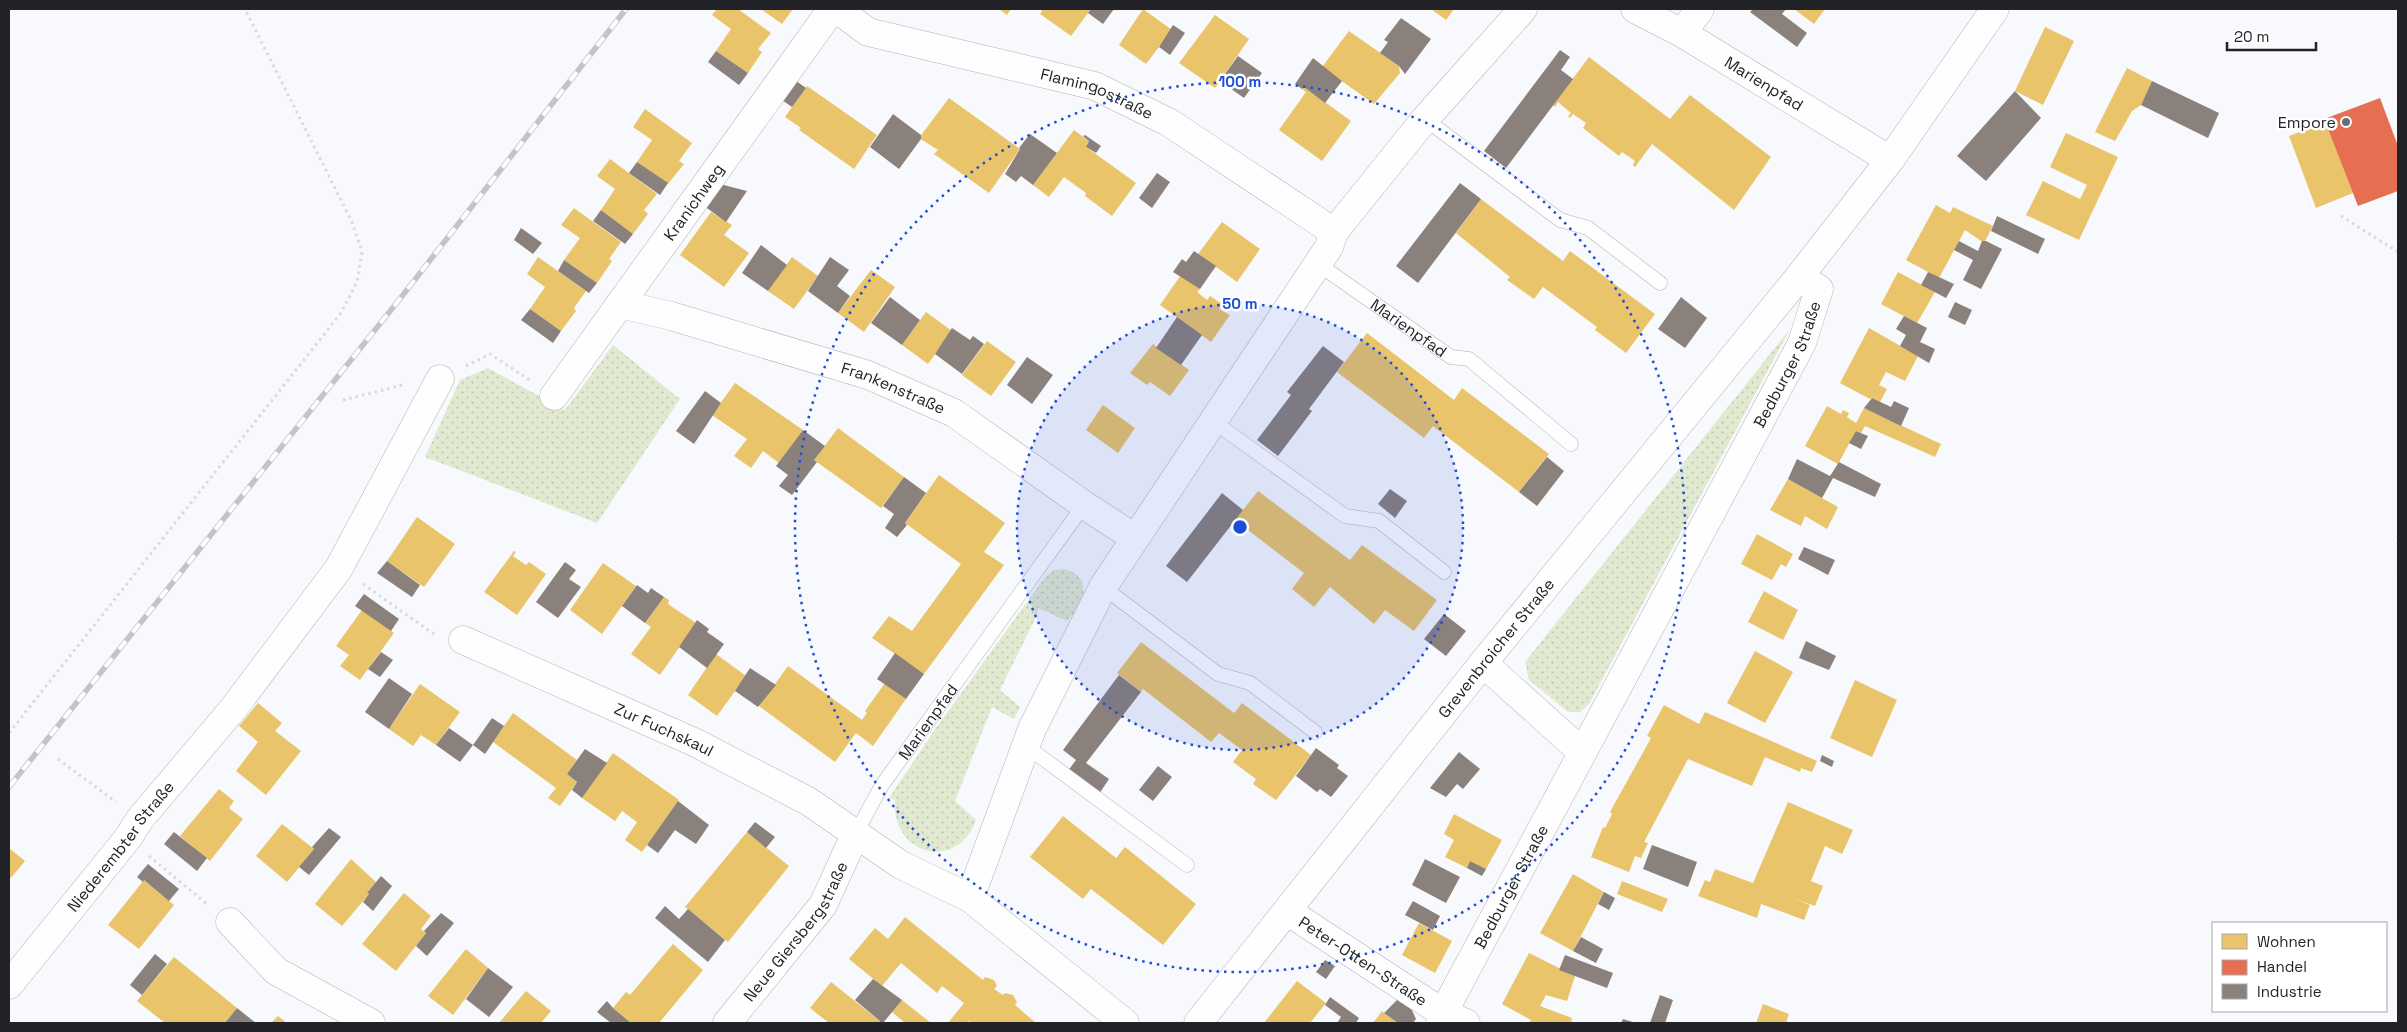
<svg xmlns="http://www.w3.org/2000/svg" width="2407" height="1032" font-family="'Space Grotesk',sans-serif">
<defs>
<pattern id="grass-dots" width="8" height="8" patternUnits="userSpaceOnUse" patternTransform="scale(1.25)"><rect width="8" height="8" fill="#e1ead0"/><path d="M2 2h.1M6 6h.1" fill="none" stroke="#c1c8b3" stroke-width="1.8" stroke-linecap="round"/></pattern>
</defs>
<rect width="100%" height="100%" fill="#f7f9fc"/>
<path fill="url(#grass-dots)" d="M1790 329 1589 704 1580 712H1568L1529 680 1525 662Z
M613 345 680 399 597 523 425 457 460 380 488 368 565 410Z
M1065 569C1095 578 1083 605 1067 621L1038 608 1037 615 1000 690 1020 707 1014 719 992 707 955 801 976 820C958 872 891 856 895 800L889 798 936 728 1045 577 1054 570Z"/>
<path fill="#e9c46a" d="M717 9H738L771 33 758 49 762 52 748 73 716 51 731 29 712 15Z
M761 9H793L782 24Z
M999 9H1011L1007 15Z
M1043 9H1091L1071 36 1040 14Z
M1143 9 1172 30 1146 64 1119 45Z
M1431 9H1454L1446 20Z
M1794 9H1825L1814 24Z
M1215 15 1249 39 1215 88 1179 63Z
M2045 27 2074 41 2043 105 2015 91Z
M1349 31 1399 66 1400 73 1374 104 1322 67Z
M1589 57 1670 119 1690 95 1771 157 1734 210 1652 144 1635 167 1633 165 1635 161 1622 152 1619 156 1583 128 1586 123 1573 114 1570 118 1568 116 1571 113 1558 102 1555 107 1553 105Z
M2127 68 2152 81 2141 105 2132 111 2115 141 2095 132Z
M807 86 877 135 854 169 799 130 801 128 785 117Z
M1304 87 1351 121 1322 161 1279 130 1306 92 1302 89Z
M949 98 1020 149 989 193 934 154 938 150 919 138Z
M645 109 692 143 679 161 684 164 668 184 637 162 652 140 633 127Z
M2325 122 2353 193 2316 208 2289 136Z
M1074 130 1089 141 1086 147 1136 183 1112 216 1085 196 1086 193 1064 177 1049 197 1033 185Z
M2066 133 2118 157 2079 240 2026 215 2043 181 2080 199 2087 185 2050 167Z
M610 159 657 194 644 210 648 214 633 234 601 210 615 189 597 176Z
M1481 199 1563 261 1570 251 1655 314 1626 353 1595 330 1597 327 1543 287 1534 299 1507 280 1510 277 1456 233Z
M1936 205 1950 213 1953 207 1993 226 1984 243 1965 230 1939 278 1906 260Z
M574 208 621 242 609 259 612 261 597 283 564 260 580 238 561 225Z
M711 212 732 225 724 235 749 253 724 287 680 255Z
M1222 222 1260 249 1237 282 1198 254Z
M538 257 586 291 574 308 576 311 561 331 530 309 545 287 527 274Z
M792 257 818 276 794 309 768 291Z
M871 270 895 287 864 332 838 313Z
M1898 272 1935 292 1917 323 1881 304Z
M1181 275 1200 289 1197 292 1207 300 1210 296 1222 304 1219 309 1230 315 1211 342 1160 305Z
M926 312 952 331 928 364 902 345Z
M1869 328 1918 356 1905 381 1886 372 1879 385 1887 389 1880 402 1872 398 1870 399 1840 383Z
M1367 333 1454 400 1462 388 1549 454 1519 492 1433 426 1424 438 1337 372Z
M987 341 1016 362 991 396 962 375Z
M1153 344 1189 370 1170 396 1150 382 1147 385 1130 373Z
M735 383 803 430 779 463 763 451 751 468 734 456 747 439 712 415Z
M1103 405 1135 428 1118 453 1086 430Z
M1827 406 1841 414 1843 410 1849 413 1847 417 1856 423 1864 408 1941 444 1935 457 1865 426 1861 433 1856 431 1838 464 1805 446Z
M838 428 904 477 881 508 814 460Z
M939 475 1005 523 984 552 1004 565 924 674 872 638 889 616 912 631 961 564 905 523Z
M1788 479 1838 507 1827 529 1805 516 1801 526 1770 510Z
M1258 491 1350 560 1362 545 1437 600 1414 631 1385 610 1374 624 1330 587 1314 607 1292 589 1304 573 1235 520Z
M417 517 455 544 424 587 387 561Z
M1757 534 1793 554 1786 567 1781 564 1772 580 1741 564Z
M514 551 516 552 513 556 526 565 529 562 546 574 517 615 484 592Z
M603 563 636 586 602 634 570 610Z
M1764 591 1798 610 1783 640 1748 622Z
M664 597 669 600 668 604 696 623 660 675 631 654 651 627 645 623Z
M362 610 394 633 360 680 340 666 349 655 336 646Z
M1141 642 1234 713 1242 703 1311 755 1276 800 1253 784 1256 779 1233 762 1242 750 1219 733 1211 742 1143 689 1141 692 1117 673Z
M1755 651 1793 672 1765 723 1727 703Z
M716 654 746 676 717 716 688 695Z
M788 666 862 720 867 713 865 711 885 683 906 699 873 746 856 733 835 762 759 706Z
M1855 680 1897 700 1872 757 1830 738Z
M420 684 460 712 436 745 421 735 413 746 389 729Z
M258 703 282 723 275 731 301 751 266 795 236 771 258 742 239 726Z
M1664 705 1699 724 1705 712 1817 761 1812 772 1801 768 1800 772 1765 757 1752 786 1688 759 1644 842 1648 843 1641 858 1635 856 1629 872 1591 857 1603 827 1605 828 1612 814 1610 812 1651 738 1647 736Z
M513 713 577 760 567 774 577 782 560 806 548 798 556 788 493 742Z
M613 753 679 800 642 852 625 840 637 822 622 811 615 821 582 798Z
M219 789 234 801 229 808 243 819 210 861 180 836Z
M1788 802 1853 830 1842 854 1825 846 1811 881 1823 886 1815 906 1793 898 1810 905 1804 920 1761 904 1757 918 1698 896 1705 880 1710 882 1715 869 1753 883Z
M1454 814 1502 840 1486 869 1470 861 1467 868 1445 857 1454 840 1444 834Z
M1063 816 1116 858 1125 847 1196 904 1163 945 1091 889 1083 899 1030 857Z
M282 824 314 849 287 882 256 856Z
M747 832 789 866 728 942 685 907Z
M9 848 25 861 9 880Z
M351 859 376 882 367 893 369 894 342 926 315 904Z
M1573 874 1604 892 1573 951 1540 933Z
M144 880 174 905 139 949 108 925Z
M1622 881 1668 899 1662 912 1617 894Z
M404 893 431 916 421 929 426 933 396 971 362 944Z
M905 917 983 980 985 977 994 980 997 986 994 989 1003 995 1005 993 1013 995 1017 1002 1015 1005 1036 1023H971L969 1021 967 1023H948L964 1003 942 986 937 993 901 963 882 986 849 959 875 928 888 939Z
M1419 923 1452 941 1435 973 1402 955Z
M673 944 703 970 659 1023H631L613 1008 626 992 630 995Z
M466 949 488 968 453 1015 428 996Z
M1529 953 1575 976 1567 1001 1546 995 1540 1006 1572 1018 1571 1023H1529L1531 1020 1502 1004Z
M174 957 237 1008 225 1023H165L137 1001Z
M1297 981 1326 1003 1310 1023H1264Z
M831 982 880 1021 879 1023H829L810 1008Z
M526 991 551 1011 541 1023H499Z
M902 1000 931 1023H905L892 1012Z
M1763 1004 1789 1014 1786 1023H1756Z
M1382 1011 1384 1013 1398 1023H1373Z
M278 1016 287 1023H271Z"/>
<path fill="#e76f51" d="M2380 98 2398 146V191L2358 206 2324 119Z"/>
<path fill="#8a817c" d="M1091 9H1114L1103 24 1088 13Z
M1753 9H1786L1782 14 1807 33 1797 47 1750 12Z
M1401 18 1431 39 1405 74 1399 66 1380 53 1388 42 1384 40Z
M1173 25 1185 33 1170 55 1159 47Z
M1560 50 1570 57 1561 70 1573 79 1506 168 1484 151Z
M716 51 748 73 739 85 708 62Z
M1238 56 1262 73 1244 98 1220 81Z
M1313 58 1342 81 1325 103 1304 87 1302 89 1295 84Z
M792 78 806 88 792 107 779 98Z
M2152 81 2219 113 2208 138 2141 105Z
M2015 91 2041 118 1986 181 1957 156Z
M893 114 921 135V139L899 169 870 147Z
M1030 134 1057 153 1033 185 1021 176 1016 182 1005 174 1020 149 1019 148Z
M1085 135 1101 146 1096 153 1086 147 1089 141 1083 136Z
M637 162 668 183 660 195 629 173Z
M1157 173 1170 182 1152 208 1139 198Z
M716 183 747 191 726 222 700 203Z
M1460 183 1481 199 1418 283 1396 266Z
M601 210 633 234 625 244 593 221Z
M1997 216 2045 239 2038 254 1991 231Z
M521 228 542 243 533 254 514 240Z
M1959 241 1978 251 1982 241H1986L2002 249 1981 289 1963 280 1973 260 1954 250Z
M761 245 787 265 768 291 742 273Z
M1194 251 1216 266 1200 289 1173 272 1182 259 1186 262Z
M830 257 849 270 837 286 850 296 838 313 808 291Z
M564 260 597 283 589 293 558 271Z
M1928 272 1954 284 1946 298 1921 285Z
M890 297 920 320 902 345 871 323Z
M1681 297 1707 318 1685 348 1658 329Z
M1955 302 1972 310 1965 325 1948 317Z
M530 309 561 331 553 343 521 320Z
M1904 316 1927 328 1920 342 1935 349 1929 363 1900 346 1906 335 1896 329Z
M1177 317 1202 335 1181 365 1156 348Z
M952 328 970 340 973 336 984 344 962 374 935 354Z
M1323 346 1344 362 1309 409 1312 411 1278 456 1257 440 1291 395 1287 392Z
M1027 357 1053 375 1032 404 1007 385Z
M705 391 721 403 694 444 676 431Z
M1872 398 1891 407 1894 401 1909 408 1901 426 1864 408Z
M803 430 825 446 814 460 817 462 792 495 779 486 788 475 776 466Z
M1856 431 1868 436 1861 449 1849 443Z
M1547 457 1564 471 1537 506 1519 492Z
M1797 459 1830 476 1839 462 1881 484 1875 497 1833 478 1822 498 1788 479Z
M904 477 926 493 905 523 907 525 897 537 885 528 894 514 883 506Z
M1390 489 1407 501 1395 518 1378 504Z
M1222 493 1243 510 1187 582 1166 566Z
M1804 547 1835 560 1828 575 1798 559Z
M387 561 420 585 412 597 377 573Z
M565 562 576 570 569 579 581 587 558 618 536 602Z
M637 585 648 593 651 588 664 597 645 623 622 606Z
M364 594 399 619 391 631 355 606Z
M1444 614 1466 631 1446 656 1424 639Z
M697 620 709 629 707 632 724 644 707 668 679 647Z
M1806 641 1836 656 1829 670 1799 658Z
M381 652 393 660 380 677 368 669Z
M895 653 924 674 906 699 877 679Z
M750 668 776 685 758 707 735 691Z
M1119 675 1141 692 1086 763 1109 779 1099 794 1067 772 1076 760 1063 750Z
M389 678 412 694 389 729 365 712Z
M492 718 504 726 485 754 473 745Z
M449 728 473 745 460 762 436 745Z
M1316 748 1339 765 1337 768 1348 776 1331 797 1320 789 1317 792 1296 776Z
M585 749 607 763 582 798 572 790 577 782 567 774Z
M1459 752 1480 769 1463 789 1457 784 1446 797 1430 788Z
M1822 755 1834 761 1832 767 1820 761Z
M1158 766 1172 777 1153 801 1139 790Z
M678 801 709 825 696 844 675 830 658 853 647 845Z
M755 822 775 837 766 848 747 832Z
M329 828 341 837 309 875 299 867 314 849 312 847Z
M174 832 207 858 197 871 164 844Z
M1652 845 1697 862 1688 887 1643 869Z
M1425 859 1460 877 1446 903 1412 885Z
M1470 861 1486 869 1482 876 1467 868Z
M148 864 179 889 169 901 144 880 143 882 137 877Z
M381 876 392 886 373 911 363 902 369 894 367 893Z
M1604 892 1615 898 1609 910 1598 904Z
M1413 901 1440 916 1433 930 1405 915Z
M665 906 679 919 688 909 725 940 708 962 655 918Z
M441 913 454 923 427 956 416 946 426 933 424 931Z
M1581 937 1603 949 1596 963 1573 951Z
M155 954 167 964 142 995 130 985Z
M1565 955 1613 973 1607 988 1559 970Z
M1325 960 1335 966 1326 979 1316 972Z
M488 968 513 987 489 1017 466 999Z
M873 979 902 1000 883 1023H879L880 1021 855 1000Z
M1660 995 1673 1000 1665 1023H1650Z
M1330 997 1359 1018 1356 1023H1337L1341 1017 1325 1005Z
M1398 999 1411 1008 1416 1019 1413 1023H1398L1384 1013Z
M607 1001 613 1008 631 1023H611L597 1012Z
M237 1008 247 1016 256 1023H225Z
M1623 1019 1636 1023H1621Z"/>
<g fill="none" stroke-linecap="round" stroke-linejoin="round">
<defs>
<g id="service">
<path d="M1425 119 1560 220 1588 228 1660 283"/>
<path id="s1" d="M1318 264 1451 357 1469 359 1571 444"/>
<path d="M1214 422 1345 516 1379 521 1444 572"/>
<path d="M1103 587 1218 674 1250 683 1315 732"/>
<path d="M1026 746 1187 865"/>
<path id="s2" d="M855 835 882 785 1084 505"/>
</g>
<g id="minor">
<path id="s3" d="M837 9 868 32 1095 86 1170 123 1334 232"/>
<path id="s4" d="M1635 9 1682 33 1890 160"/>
<path d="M1682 33 1700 9"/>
<path id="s5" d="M620 304 671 316 868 375 954 413 1084 505 1135 538"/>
<path id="s6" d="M554 396 832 9"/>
<path id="s7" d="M463 640 694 742 808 801 901 865 970 898 1125 1023"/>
<path d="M1483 663 1582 752"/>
<path d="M970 898 1032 729 1103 587 1329 247 1334 232 1425 119 1523 9"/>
<path id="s8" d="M1287 911 1443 1013 1466 1023"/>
<path d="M230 922 276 971 371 1023"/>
<path id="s9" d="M9 985 128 838 140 819 233 709 339 568 440 379"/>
<path id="s10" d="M727 1023 823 905 855 835"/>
<path id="s11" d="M1440 1023 1443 1013 1802 343 1819 289 1799 277"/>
</g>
<g id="secondary">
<path id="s12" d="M1198 1023 1483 663 1799 277 1890 160 1995 9"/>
</g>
</defs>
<use href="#service" stroke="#b1b3b6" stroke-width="15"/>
<use href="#minor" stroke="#b1b3b6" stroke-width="29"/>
<use href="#secondary" stroke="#b1b3b6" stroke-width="29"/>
<path stroke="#d9dadc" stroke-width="3" stroke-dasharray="2.5 4" stroke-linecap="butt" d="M2341 216 2398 252
M466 366 490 354 531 381
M343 400 403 385
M2398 536V579
M363 584 435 635
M9 733 341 313 357 282 362 252 352 222 245 9
M58 759 116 802
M149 856 208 905"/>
<use href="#service" stroke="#fefeff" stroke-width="14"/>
<use href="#minor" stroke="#fefeff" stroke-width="28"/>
<use href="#secondary" stroke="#fefeff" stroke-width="28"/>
<defs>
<path id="rail" d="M9 787 399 300 626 9"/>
</defs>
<use href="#rail" stroke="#c4c4c6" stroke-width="5.5"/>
<use href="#rail" stroke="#fff" stroke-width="4" stroke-dasharray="11" stroke-linecap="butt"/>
</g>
<circle cx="1240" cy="527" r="223" fill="#1d4ed8" fill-opacity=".12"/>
<g fill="none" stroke="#1d4ed8" stroke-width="2.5" stroke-dasharray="2.5 5">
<circle cx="1240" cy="527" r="223"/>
<circle cx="1240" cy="527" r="445"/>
</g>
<circle fill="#6c6e72" stroke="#fff" stroke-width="2" cx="2346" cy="122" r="5"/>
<g text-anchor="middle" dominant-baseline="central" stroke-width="5" stroke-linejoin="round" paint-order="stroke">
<g font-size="16" fill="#212327" stroke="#fff">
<text stroke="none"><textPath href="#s4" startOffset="149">Marienpfad</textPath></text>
<text stroke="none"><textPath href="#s3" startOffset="276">Flamingostraße</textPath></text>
<text stroke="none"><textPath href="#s6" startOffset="239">Kranichweg</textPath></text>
<text stroke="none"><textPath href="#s1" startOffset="111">Marienpfad</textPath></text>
<text stroke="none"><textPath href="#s11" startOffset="745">Bedburger Straße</textPath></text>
<text stroke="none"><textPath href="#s5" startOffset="286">Frankenstraße</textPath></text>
<text stroke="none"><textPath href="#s12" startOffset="479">Grevenbroicher Straße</textPath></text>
<text stroke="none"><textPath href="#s2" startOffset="135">Marienpfad</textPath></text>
<text stroke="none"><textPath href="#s7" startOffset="220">Zur Fuchskaul</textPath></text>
<text stroke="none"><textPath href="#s9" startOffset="178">Niederembter Straße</textPath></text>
<text stroke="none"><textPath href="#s11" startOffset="154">Bedburger Straße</textPath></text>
<text stroke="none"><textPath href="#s10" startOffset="115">Neue Giersbergstraße</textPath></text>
<text stroke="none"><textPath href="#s8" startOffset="91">Peter-Otten-Straße</textPath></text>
</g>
<g font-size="16" fill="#212327" stroke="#fff" text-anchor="end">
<text x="2336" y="122">Empore</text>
</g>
</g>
<circle cx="1240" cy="527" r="8" fill="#1d4ed8" stroke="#fff" stroke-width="2.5"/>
<g font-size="15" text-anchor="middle" font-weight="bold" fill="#1d4ed8" stroke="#fff" stroke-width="5" stroke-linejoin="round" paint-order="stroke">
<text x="1240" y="87">100 m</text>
<text x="1240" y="309">50 m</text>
</g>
<rect width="2407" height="1032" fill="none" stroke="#212327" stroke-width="20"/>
<rect x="2212" y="922" width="175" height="90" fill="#ffffff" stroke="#a6a7a9"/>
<rect x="2222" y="934" width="25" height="15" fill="#e9c46a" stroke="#a6a7a9"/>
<text x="2257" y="947" font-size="15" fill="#212327">Wohnen</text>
<rect x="2222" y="960" width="25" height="15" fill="#e76f51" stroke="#a6a7a9"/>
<text x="2257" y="972" font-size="15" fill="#212327">Handel</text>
<rect x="2222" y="984" width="25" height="15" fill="#8a817c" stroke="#a6a7a9"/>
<text x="2257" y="997" font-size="15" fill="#212327">Industrie</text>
<path d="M2227 42v8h89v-8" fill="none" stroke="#212327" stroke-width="2.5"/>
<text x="2234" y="42" font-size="15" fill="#212327" stroke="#ffffff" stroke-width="4" paint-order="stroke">20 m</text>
</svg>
